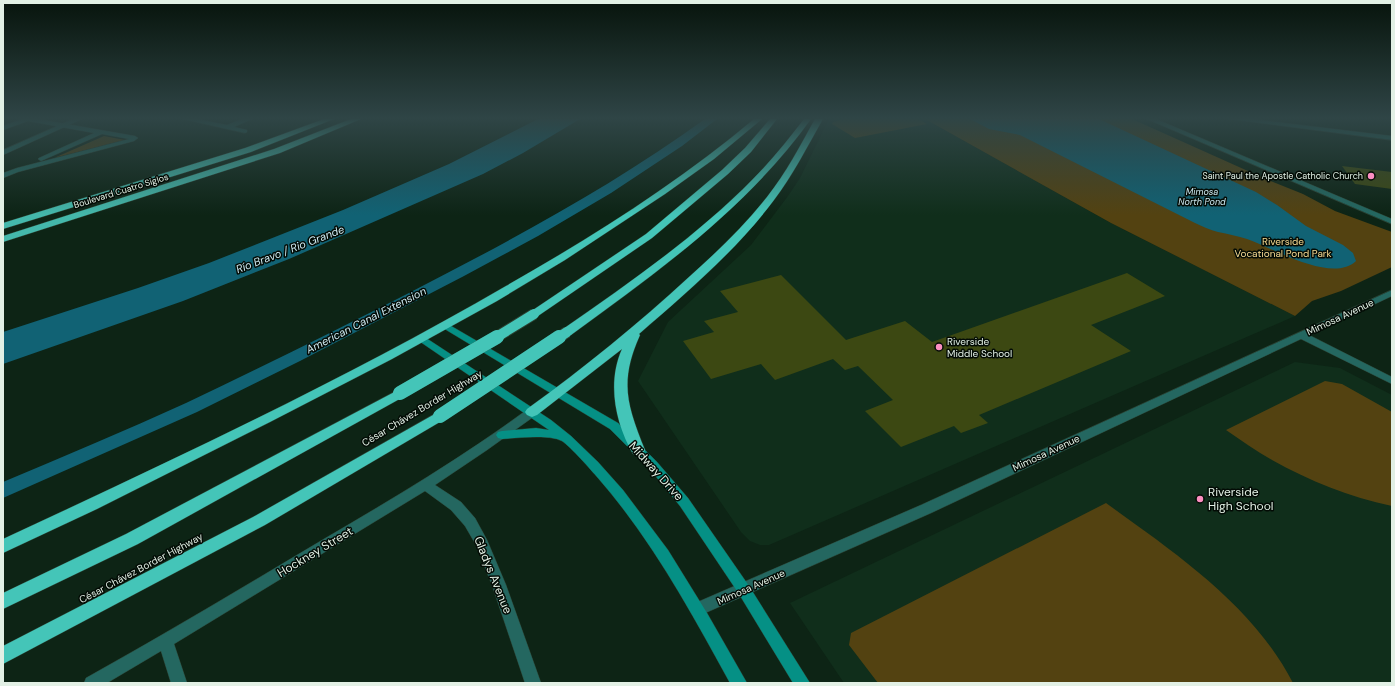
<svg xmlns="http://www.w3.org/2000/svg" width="1395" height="686" font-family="'DM Sans',sans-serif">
<rect width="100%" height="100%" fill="#0d2415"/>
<path fill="#102e1b" d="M829 119H925L1111 223 1295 316 769 545H760L750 541 741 532 638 381 668 322 751 245 788 196 800 178Z
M1295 362 1340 368 1392 395V683H844L790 603Z"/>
<path fill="#534211" d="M844 119H918L927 124 855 138 832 124 833 122Z
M925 119H1132L1268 180 1303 194 1335 211 1392 232V267L1341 291 1312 301 1295 316 1111 223Z
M104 136 125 140 54 158Z
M1325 381 1342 384 1392 412V506C1349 497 1310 481 1272 460 1256 451 1241 440 1226 430Z
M1106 503C1175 553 1253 605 1293 683H878L849 645 851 633Z"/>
<path fill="#116274" d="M538 119H580L523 153 483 174 289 259 183 301 3 364V332L138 288 209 263 343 210 449 164Z
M970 119H1099L1256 192 1277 205 1306 226 1343 245 1353 253 1356 261C1332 284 1273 248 1247 239 1238 236 1228 234 1218 232 1210 230 1202 226 1195 223L1020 135 989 129Z"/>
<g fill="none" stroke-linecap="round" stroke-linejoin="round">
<path fill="#116274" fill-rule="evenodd" d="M705 119H717L682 146 611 193 538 236 464 276 300 361 197 412 3 498V482C64 456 125 431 186 403 260 368 334 331 407 294 510 241 611 187 705 119Z"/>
</g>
<path fill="#3c4812" d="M1342 166 1392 172V189L1355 184Z
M1127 273 1165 296 1091 325 1131 351 979 415 988 423 961 433 954 426 901 447 865 411 893 400 858 366 845 370 833 359 775 380 761 364 711 379 683 341 714 332 704 321 738 312 720 291 781 275 846 340 905 321 932 342Z"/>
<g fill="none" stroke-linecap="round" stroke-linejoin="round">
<defs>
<path id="minor" d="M22 119H38L135 136 138 138 134 141 18 172 3 178V173L17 168 129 139 102 134 41 161 38 159 39 158 94 133 28 121 3 130V126Z
M183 119H197L227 125 242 119H252L234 127 247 130V132L245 133Z
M1230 119H1252L1392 136V140Z
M532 408 536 409 538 412 536 415 487 450 435 485 461 502 475 518 487 540 506 585 541 683H525L492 585 476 545 465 526 451 510 425 491 174 644 187 683H171L161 651 107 683H84L86 678C167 633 245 586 324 539 394 498 463 457 528 409Z"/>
<path id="tertiary" d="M73 119H82L3 155V150Z
M1147 119H1156L1392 219V224Z
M1392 290V296L1309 335 1392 377V384L1301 339 931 513 703 614 698 615 693 614 691 609 693 604 921 505Z"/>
<path id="secondary" d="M446 323 618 423 657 462 688 498 749 586 810 683H793L739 594 680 506 649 468 610 429 443 328 441 326Z
M423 336 551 420 571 436 598 462 623 490 668 550 707 613 747 683H730C691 612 652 540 598 478 591 470 571 447 562 441 549 434 517 438 502 439L498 438 496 435 498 432 502 431 536 428 549 430 419 341 418 339Z"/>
<path id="trunk" d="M324 119H334L251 152 3 229V223L245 148Z
M351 119H361L280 153 3 242V236L274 149Z"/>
<path id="motorway" d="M754 119H762L714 159 665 194 565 260 497 301 392 359 270 422 97 509 3 553V539C173 460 344 380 506 286 592 237 678 183 754 119Z
M770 119H777L751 152 728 174 652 238 538 316H530L528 314 530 312 646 234 722 170 745 148Z
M804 119H811C747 208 659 271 571 335H563L561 332 563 329C629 283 696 237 753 179 771 161 788 140 804 119Z
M815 119H823C807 147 793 175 774 200 736 251 686 293 639 334L640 335C619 382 627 405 645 450L643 454 638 455 633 454C615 423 607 382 622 349L537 415 532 417 527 415 525 412 527 409C584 368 638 324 689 277 717 252 744 226 767 197 786 173 800 146 815 119Z
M400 389 405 390 407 393 405 396 138 544 3 609V593L126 534Z
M440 411 445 413 447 416 445 419 265 525 3 664V646L253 517Z"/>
</defs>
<use href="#minor" stroke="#2b4132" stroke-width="1"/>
<use href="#tertiary" stroke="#2b4132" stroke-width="1"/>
<use href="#secondary" stroke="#2b4132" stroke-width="1"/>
<use href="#trunk" stroke="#2b4132" stroke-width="1"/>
<use href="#motorway" stroke="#2b4132" stroke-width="1"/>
<use href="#minor" fill="#246760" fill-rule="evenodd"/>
<use href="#tertiary" fill="#246760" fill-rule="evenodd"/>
<use href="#secondary" fill="#059085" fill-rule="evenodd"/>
<use href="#trunk" fill="#44b8ab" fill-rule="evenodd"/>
<use href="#motorway" fill="#44c5b8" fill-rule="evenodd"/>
<defs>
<path id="motorway-bridge-far1" d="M495 338 534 314
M558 338 567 332"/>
<path id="motorway-bridge" d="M400 393 497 337
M440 416 559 337"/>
</defs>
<use href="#motorway-bridge-far1" stroke="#2b4132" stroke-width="12" stroke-linecap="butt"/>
<use href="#motorway-bridge" stroke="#2b4132" stroke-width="14" stroke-linecap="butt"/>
<use href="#motorway-bridge-far1" stroke="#44c5b8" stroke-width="10"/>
<use href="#motorway-bridge" stroke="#44c5b8" stroke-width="14"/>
</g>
<linearGradient id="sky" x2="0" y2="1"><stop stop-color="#07140c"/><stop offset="0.55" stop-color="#2f4546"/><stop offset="1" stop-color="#2f4546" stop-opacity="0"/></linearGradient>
<rect width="1395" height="215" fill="url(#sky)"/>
<g fill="#fc8fc1" stroke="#030b05" stroke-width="1.5">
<circle cx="1371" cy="176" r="4"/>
<circle cx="939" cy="347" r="4"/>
<circle cx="1200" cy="499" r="4"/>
</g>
<g text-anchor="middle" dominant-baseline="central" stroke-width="3" stroke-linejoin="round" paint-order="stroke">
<g font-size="9" fill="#e2f0e5" stroke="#030b05" text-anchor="end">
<text x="1363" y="176">Saint Paul the Apostle Catholic Church</text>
</g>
<g font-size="9" fill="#e2f0e5" stroke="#030b05">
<text transform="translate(121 191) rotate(-17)">Boulevard Cuatro Siglos</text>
</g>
<g font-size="9" font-style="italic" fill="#ceeaf2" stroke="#030b05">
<text x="1202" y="192">Mimosa<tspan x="1202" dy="10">North Pond</tspan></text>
</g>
<g font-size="10" fill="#f8dc94" stroke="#030b05">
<text x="1283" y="241">Riverside<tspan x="1283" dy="12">Vocational Pond Park</tspan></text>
</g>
<g font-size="10" fill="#e2f0e5" stroke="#030b05">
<text transform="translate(1340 317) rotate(-25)">Mimosa Avenue</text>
<text transform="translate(422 408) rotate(-31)">César Chávez Border Highway</text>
<text transform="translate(1046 453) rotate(-25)">Mimosa Avenue</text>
<text transform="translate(141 568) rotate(-28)">César Chávez Border Highway</text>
<text transform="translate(751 587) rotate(-24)">Mimosa Avenue</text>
</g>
<g font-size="10" fill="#e2f0e5" stroke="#030b05" text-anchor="start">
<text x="947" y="341">Riverside<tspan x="947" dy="12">Middle School</tspan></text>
</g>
<g font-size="11" font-style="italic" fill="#ceeaf2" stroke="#030b05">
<text transform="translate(290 249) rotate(-21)">Río Bravo / Rio Grande</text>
<text transform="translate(366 320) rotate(-27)">American Canal Extension</text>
</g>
<g font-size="12" fill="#e2f0e5" stroke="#030b05">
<text transform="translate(656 471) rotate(48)">Midway Drive</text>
<text transform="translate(315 552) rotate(-31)">Hockney Street</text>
<text transform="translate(493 575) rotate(68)">Gladys Avenue</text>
</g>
<g font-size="12" fill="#e2f0e5" stroke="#030b05" text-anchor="start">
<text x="1208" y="492">Riverside<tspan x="1208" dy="14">High School</tspan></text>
</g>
</g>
<rect width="1395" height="686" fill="none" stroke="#e2f0e5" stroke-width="8"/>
</svg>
